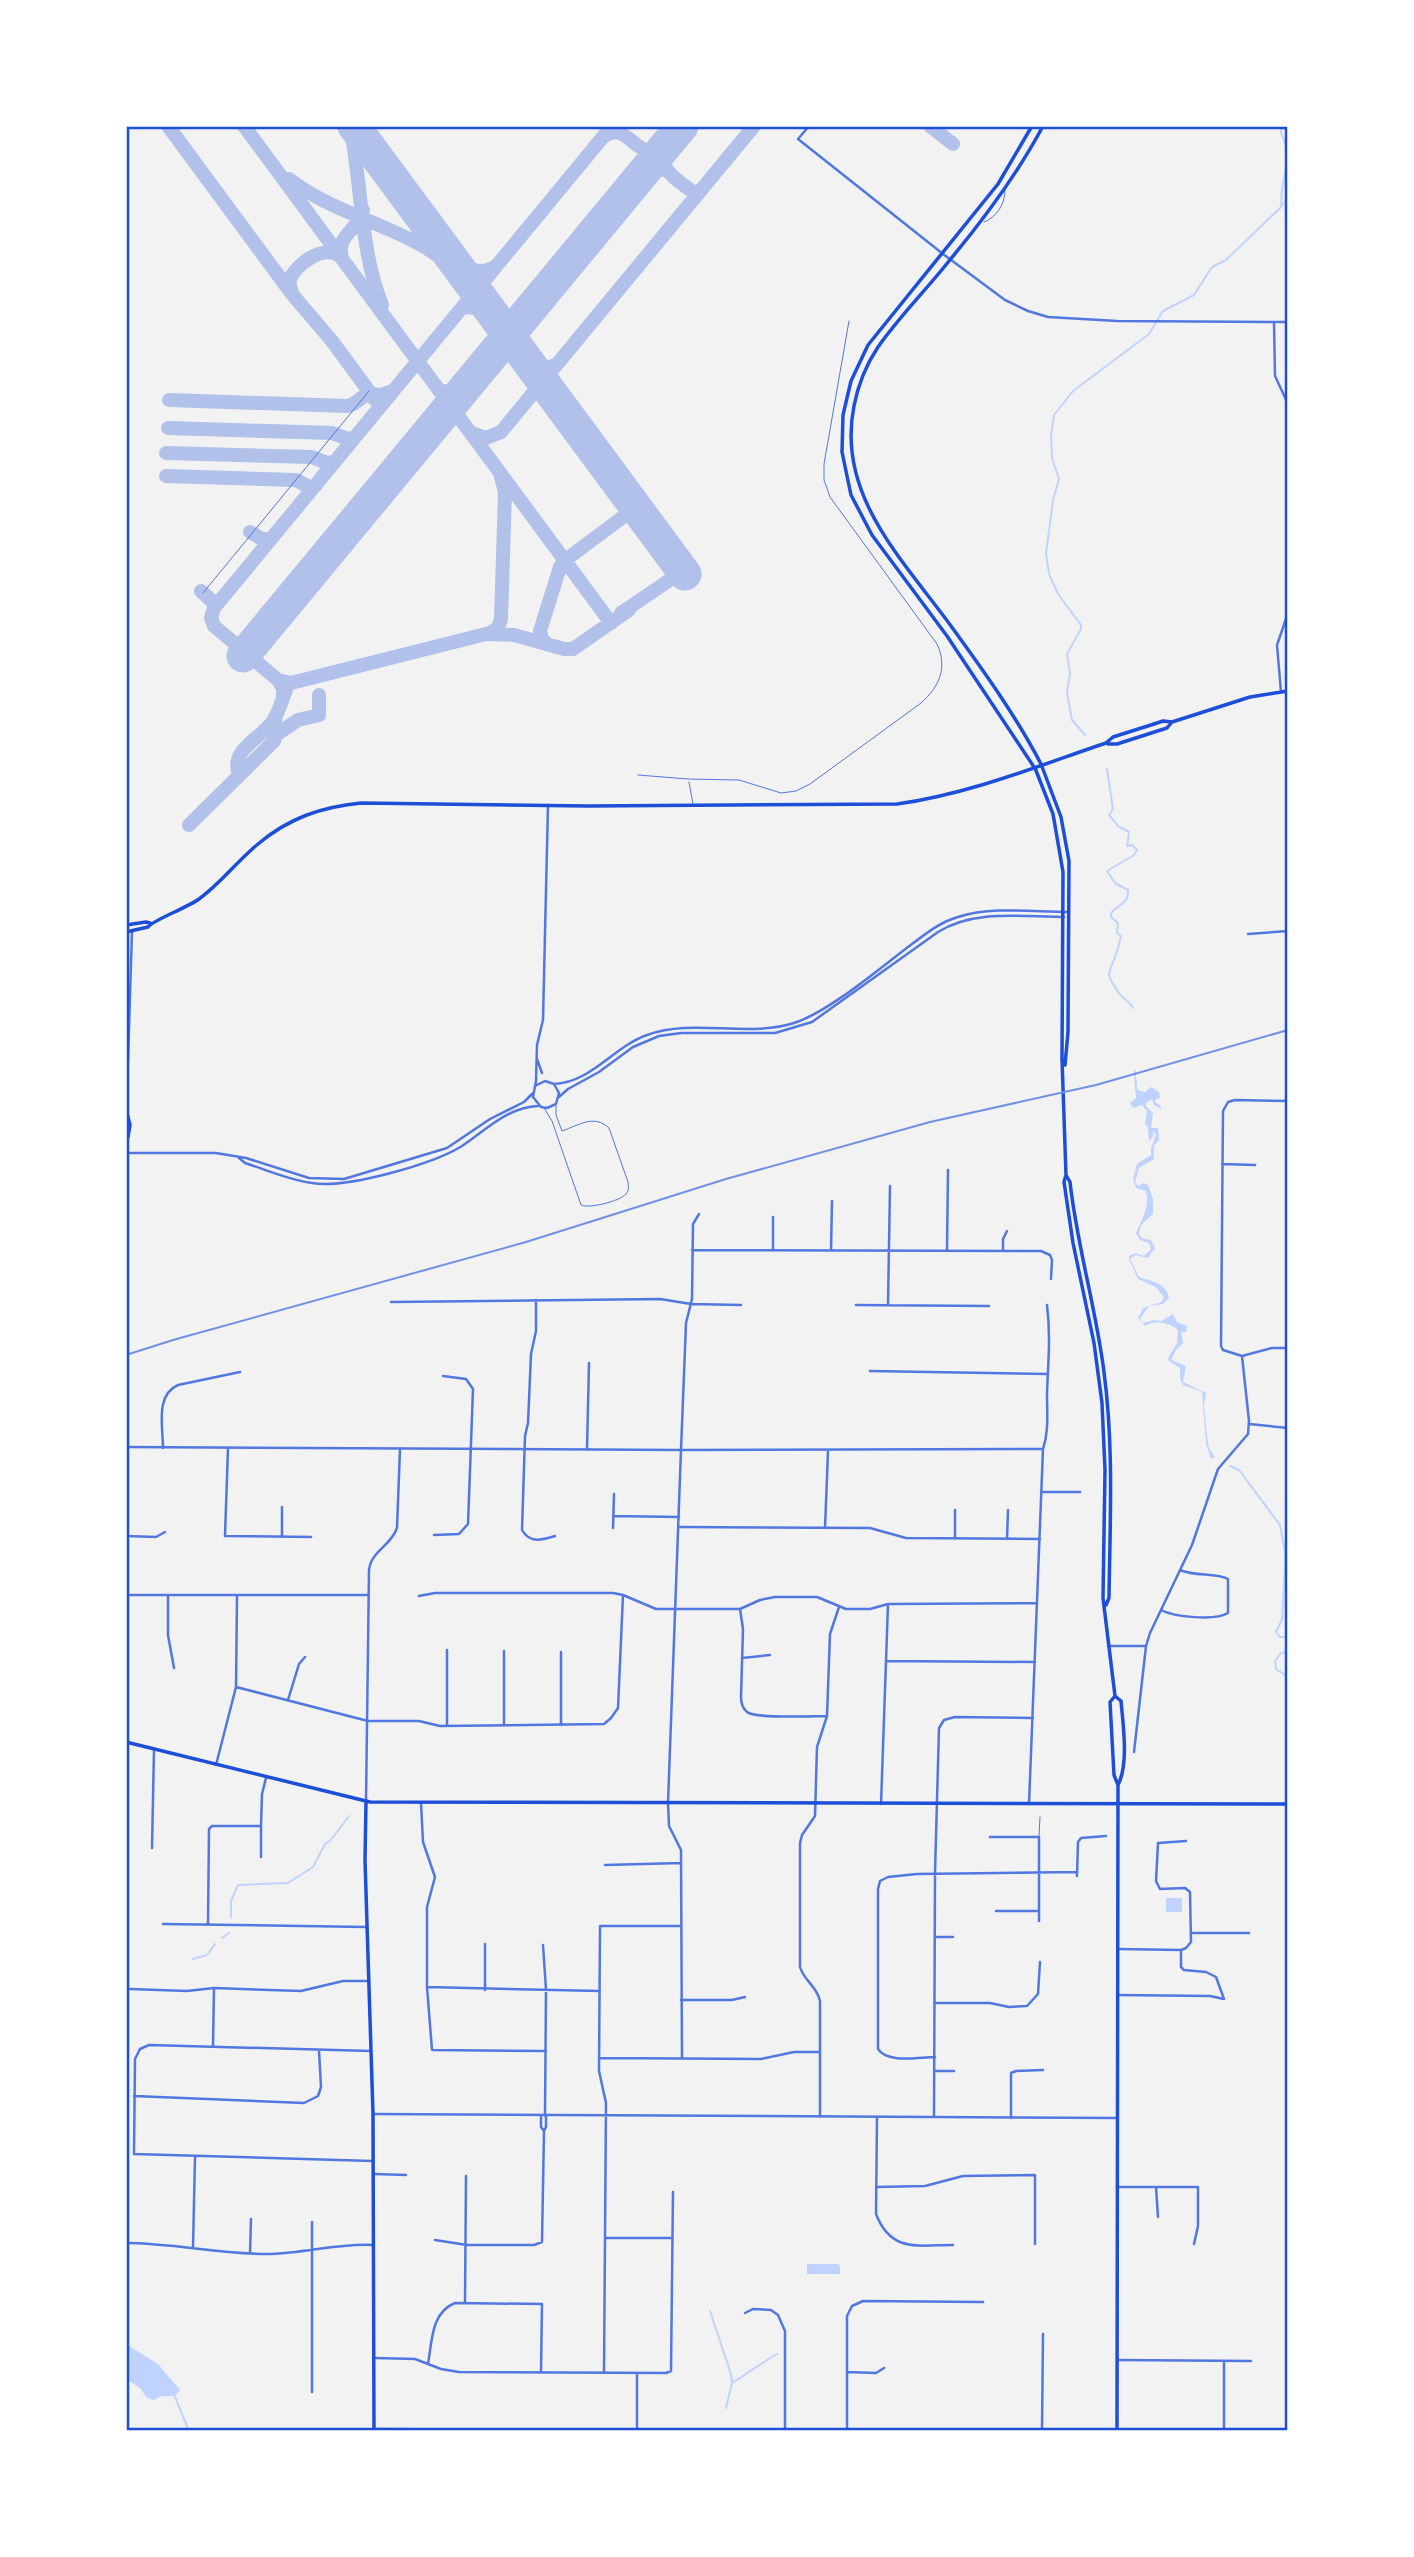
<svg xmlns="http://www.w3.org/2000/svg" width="1414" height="2557" font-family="'PT Sans Narrow',sans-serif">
<rect width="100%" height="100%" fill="#f2f2f2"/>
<path fill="#bfd3fe" d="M1151 1087 1159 1092 1160 1098 1156 1099 1155 1102 1161 1106V1109L1154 1105 1152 1099 1146 1103V1106L1153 1113 1151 1128H1158L1159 1140 1154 1146V1159L1139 1168 1135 1182 1138 1186 1144 1183 1148 1185 1153 1199V1214L1141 1225 1139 1234 1142 1238 1151 1240 1155 1248 1148 1258 1136 1255 1130 1259 1139 1277C1150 1281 1167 1283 1169 1298L1163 1304 1149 1306 1140 1319 1143 1323 1154 1320 1161 1321 1173 1314 1177 1322 1187 1326 1186 1332H1181L1183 1343 1176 1350 1171 1360 1186 1366 1183 1382 1206 1393 1204 1405 1207 1436 1209 1449 1215 1457 1211 1459 1206 1443 1202 1392 1183 1385 1180 1379V1368L1169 1361 1168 1358 1177 1343 1178 1330C1169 1323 1156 1319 1145 1326L1138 1318 1143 1308 1161 1302 1164 1298 1156 1287 1138 1279 1129 1259V1256L1135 1253 1144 1256 1151 1249 1149 1243 1140 1240 1136 1233C1142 1218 1150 1208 1146 1191L1136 1188 1133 1179 1137 1164 1151 1155V1148L1156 1135 1153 1131V1137L1149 1141 1148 1128 1145 1123 1147 1111 1142 1105 1133 1108 1130 1103 1136 1098 1135 1089 1145 1092Z
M1166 1898H1182V1912H1166Z
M807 2264H838L840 2266V2274H807Z
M126 2344 158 2364 180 2390 175 2396H162L154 2400 147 2398 140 2388 126 2379Z"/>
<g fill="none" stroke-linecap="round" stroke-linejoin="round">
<path stroke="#bfd3fe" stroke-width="2" d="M1281 126V133L1288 151
M1281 207 1282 189 1288 160
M1085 735 1072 720 1067 693 1070 673 1067 654 1081 629V625L1058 594 1049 574 1046 554 1053 500 1059 479 1052 458 1051 436 1054 415 1073 391 1149 334 1163 311 1194 295 1212 267 1226 260 1281 207 1288 198
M1107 769 1113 809 1109 815 1118 826 1129 832 1127 846 1132 845 1137 850 1134 855 1107 871 1115 883 1128 890C1129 903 1119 904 1111 913V917L1118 923 1117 933 1121 936C1119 944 1118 949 1115 957 1108 976 1105 972 1118 992 1122 999 1129 1000 1133 1008
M1135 1071 1136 1089
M1230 1466 1239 1470 1280 1525 1285 1552V1568L1282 1619 1276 1632 1280 1637H1288
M1288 1651 1281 1653 1275 1661 1276 1669 1288 1677
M231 1917V1901L238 1885 288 1883 313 1867 325 1844 330 1841 349 1816
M222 1938 229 1933
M193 1959 207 1955 215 1944
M710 2311 731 2374 732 2383 726 2408
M732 2383C747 2374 761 2363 777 2354
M175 2397 189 2431"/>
<path stroke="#b2c1ea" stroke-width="14" d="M168 126 292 294 332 341 371 394 381 395 392 391
M244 126 611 623
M350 126C362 184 360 251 382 305
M930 126 953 144
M603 137C630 118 635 166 666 146
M666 146C655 171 680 181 697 195
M642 174 655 167 668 171
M289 179C329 210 378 221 421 245 443 257 459 273 476 290
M453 256C466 269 481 277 497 265
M342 258C335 234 360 230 363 210
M292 293 289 281C296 264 323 244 340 256
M463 307 491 309
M531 364 542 369 556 365
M438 389 450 394 466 386
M169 400 347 406C357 405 360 395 371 394L374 399
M434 425C444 418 452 413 462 421
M168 428 332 433 348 439 353 438
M472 433 486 438 501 432 754 126
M166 453 312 457 327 463 334 462
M166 476 296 480 309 487 316 485
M250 532 264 540 272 538
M201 591 213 602 214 608
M621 613 683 571
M488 634 498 628 501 619 505 492 501 477
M547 644 542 639 540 631 560 567 568 558 627 514 630 505 627 494
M278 680 291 683 486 634 514 635 564 649H573L629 610
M283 697V688L278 680 214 626 211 618 214 608 612 126
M276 735 298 720 319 715V695
M239 774C229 750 262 738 273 721 279 712 282 700 286 690
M189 825 274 741 276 735 275 717"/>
<path stroke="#b2c1ea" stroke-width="33" d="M354 126 685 574
M243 656 682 126"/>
<path stroke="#5277de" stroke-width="1" d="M984 222C997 217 1005 204 1005 190
M203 593 369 391
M638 775 688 779 739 780 781 793 796 791 810 784 921 703C939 687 948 668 937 644L830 497 824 480V464L849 321
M689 782 693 804
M544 1108 552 1121 581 1205C589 1209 620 1201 626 1194 630 1189 628 1187 628 1182L609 1128C594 1114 579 1125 562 1131L556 1115V1106
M1039 1836 1040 1817"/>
<path stroke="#5277de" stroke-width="2.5" d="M809 126 798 139 943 254
M1248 934 1288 931
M1222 1164 1255 1165
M699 1214 693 1224 692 1299 686 1323 681 1450 1043 1449
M773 1217V1250
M692 1250 1041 1251 1050 1255 1052 1260 1051 1279
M831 1250 832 1201
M947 1250 948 1170
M1003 1251V1239L1007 1231
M536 1300V1331L531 1354 528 1423 525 1436 522 1530C530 1544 542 1540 555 1536
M391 1302 660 1299 691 1304 741 1305
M856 1305 989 1306
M888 1305 890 1186
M1242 1356 1223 1350 1221 1346 1223 1111 1228 1102 1235 1100 1288 1101
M1242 1356 1272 1348H1288
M870 1371 1048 1374
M1249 1424 1288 1428
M163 1448C163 1427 155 1395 178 1385L240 1372
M228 1448 225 1536 311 1537
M587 1449 589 1363
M1041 1492H1080
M613 1516 679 1517
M679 1527 870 1528 906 1538 1040 1539
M613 1528 614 1494
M825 1528 828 1451
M434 1535 459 1534 468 1524 473 1389 466 1379 443 1376
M126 1536 156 1537 165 1532
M282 1537V1507
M955 1539V1510
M1007 1539 1008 1510
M126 1595H368
M168 1595V1635L174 1668
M419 1596 435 1593H613L623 1595 656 1609H740L760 1600 775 1597H817L846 1609H870L888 1604 1037 1603
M740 1609 743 1629 741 1697C741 1703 742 1708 747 1712 755 1719 813 1716 827 1716
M1161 1610C1174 1617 1215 1621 1228 1613V1579C1215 1572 1196 1577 1180 1570
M1108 1646H1146
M504 1651V1725
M561 1652V1725
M742 1658 770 1655
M887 1661 1035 1662
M236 1687 368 1721H419L440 1726 604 1724 611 1718 618 1708 623 1595
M288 1700 299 1664 305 1657
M447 1725V1650
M1134 1752 1146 1646 1150 1633 1192 1545 1218 1469 1248 1434 1249 1421 1242 1356
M216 1765 236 1687 237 1596
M366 1802 369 1570C371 1551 391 1546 397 1528L400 1449
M421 1803 423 1842 435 1877 427 1907V1987L432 2050 546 2051
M668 1803 669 1826 681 1850 682 2058
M881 1804 888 1604
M1029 1804 1043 1449C1049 1431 1047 1413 1047 1394 1048 1362 1051 1338 1047 1305
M261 1826V1857
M990 1837H1039V1921
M152 1848 154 1750
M605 1865 681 1863
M1077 1876 1078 1842 1081 1838 1106 1836
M996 1911H1038
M163 1924 366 1927
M208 1924 209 1829 212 1826H261L262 1794 266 1778
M1191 1933H1249
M935 1937H953
M485 1944V1990
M543 1945 546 1990 545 2116
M1118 1949 1181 1950 1186 1948 1191 1942 1190 1892 1185 1888 1160 1889 1156 1881 1158 1843 1186 1841
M427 1987 599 1991
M130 1989 187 1991 214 1988 301 1991 343 1981H369
M1118 1995 1210 1996 1224 1999 1216 1977 1206 1972 1184 1970 1181 1967V1950
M681 2000H732L745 1997
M935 2003H990L1009 2007 1027 2006 1038 1994 1040 1962
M213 2046 214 1988
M371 2051 149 2045 140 2049 135 2059 134 2154 372 2161
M935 2057C919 2057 888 2064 878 2049V1889L880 1881 888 1877 917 1874 1077 1872
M599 2058 761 2059 794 2052H819
M935 2071H954
M134 2096 304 2103 318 2096 321 2087 319 2051
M373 2114 1117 2118
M541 2116V2127L544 2131
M934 2116 935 1873 939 1728 944 1720 955 1717 1033 1718
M820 2117V2001C817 1986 804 1981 800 1967V1843L802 1835 815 1816 817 1747 827 1716 830 1634 839 1607
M877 2117 876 2214C891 2253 918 2245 953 2245
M1011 2118V2073L1016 2071 1043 2070
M374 2174 406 2175
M876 2187 925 2186 963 2176 1035 2175V2244
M1117 2187H1198V2226L1194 2244
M1156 2187 1158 2217
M605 2238H672
M435 2240 467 2245H534L542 2242 544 2131 546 2127V2117
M126 2243C175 2243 222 2255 271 2254 306 2253 339 2243 373 2245
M193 2248 195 2157
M250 2253 251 2219
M465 2302 466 2176
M745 2313 753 2309 771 2310 778 2315 785 2331V2431
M375 2358 415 2359 441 2369 459 2372 666 2373 671 2371 673 2192
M1118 2360 1251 2361
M428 2364C432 2342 431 2312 455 2303L542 2304 541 2371
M604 2372 606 2103 599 2071 600 1926H681
M847 2372 876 2373 884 2368
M312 2392V2222
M637 2431V2373
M847 2431V2316L852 2306 863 2301 983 2302
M1042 2431 1043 2334
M1224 2431V2361"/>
<path stroke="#5277de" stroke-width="2.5" d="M943 254 1005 300 1028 311 1048 317 1117 321 1288 322
M1274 323 1275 376 1288 404
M1281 692 1277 645 1287 616 1288 576
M537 1059 542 1073
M126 1066 128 1061 132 931
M554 1084C592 1082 613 1047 647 1035 694 1018 746 1038 794 1023 829 1012 881 967 912 944 927 933 940 922 958 917 992 906 1033 912 1069 912
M535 1086 545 1081 554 1084 559 1093 556 1104 547 1108 541 1107 533 1097 536 1081 537 1045 543 1020 548 805
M559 1097 568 1089 599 1072 633 1047 659 1036 681 1033H775L812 1022 938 932C975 909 1023 917 1064 917
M127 1153H216L246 1158 309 1178 344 1179 447 1148 490 1119 524 1102 533 1093
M239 1158 245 1163C267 1170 289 1180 312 1183 346 1189 433 1164 462 1146 486 1130 508 1107 538 1106
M126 1447 681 1450 668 1803
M374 2429 789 2431"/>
<path stroke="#1d4ed8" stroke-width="3.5" d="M1041 764 1061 817 1069 861 1068 1032 1065 1065
M1035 768 1053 814 1063 872 1062 1059 1066 1175 1064 1182 1073 1243 1094 1343 1102 1403 1105 1470 1103 1598 1115 1696 1121 1701C1123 1724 1129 1764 1118 1785
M126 1109 130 1125 128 1137
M126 1131V1171
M1066 1175 1070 1182C1077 1246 1096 1308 1104 1372 1114 1447 1110 1522 1109 1598L1106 1605
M1115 1696 1110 1702 1114 1775 1118 1785 1117 2431
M126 1742 370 1802 1288 1804
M366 1802 365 1860 373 2114 374 2431"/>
<path stroke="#1d4ed8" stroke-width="3.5" d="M1032 126 998 184 868 345 851 381 843 415 842 452 851 495 872 535 947 636 1034 767
M1154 724 1163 721 1172 722
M1041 764C1016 716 983 670 951 626 903 560 836 495 854 406 858 385 866 365 878 347 899 317 926 290 949 261 984 219 1017 175 1043 126"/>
<path stroke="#1d4ed8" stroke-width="3.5" d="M1108 744H1117L1167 728 1172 722 1250 697 1288 691
M126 925 146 922 150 923
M126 932 148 927C153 920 187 908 199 899 221 883 237 861 258 844 289 818 321 807 361 803L588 806 897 804C969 794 1038 766 1106 743L1113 737 1154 724"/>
<path stroke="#7290e2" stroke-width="2" d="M126 1355 173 1340 526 1242 726 1179 930 1122 1096 1085 1288 1030"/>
</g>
<rect width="1414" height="2557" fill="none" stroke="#ffffff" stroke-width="256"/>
<rect x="128" y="128" width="1158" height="2301" fill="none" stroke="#1d4ed8" stroke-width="2.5"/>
</svg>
